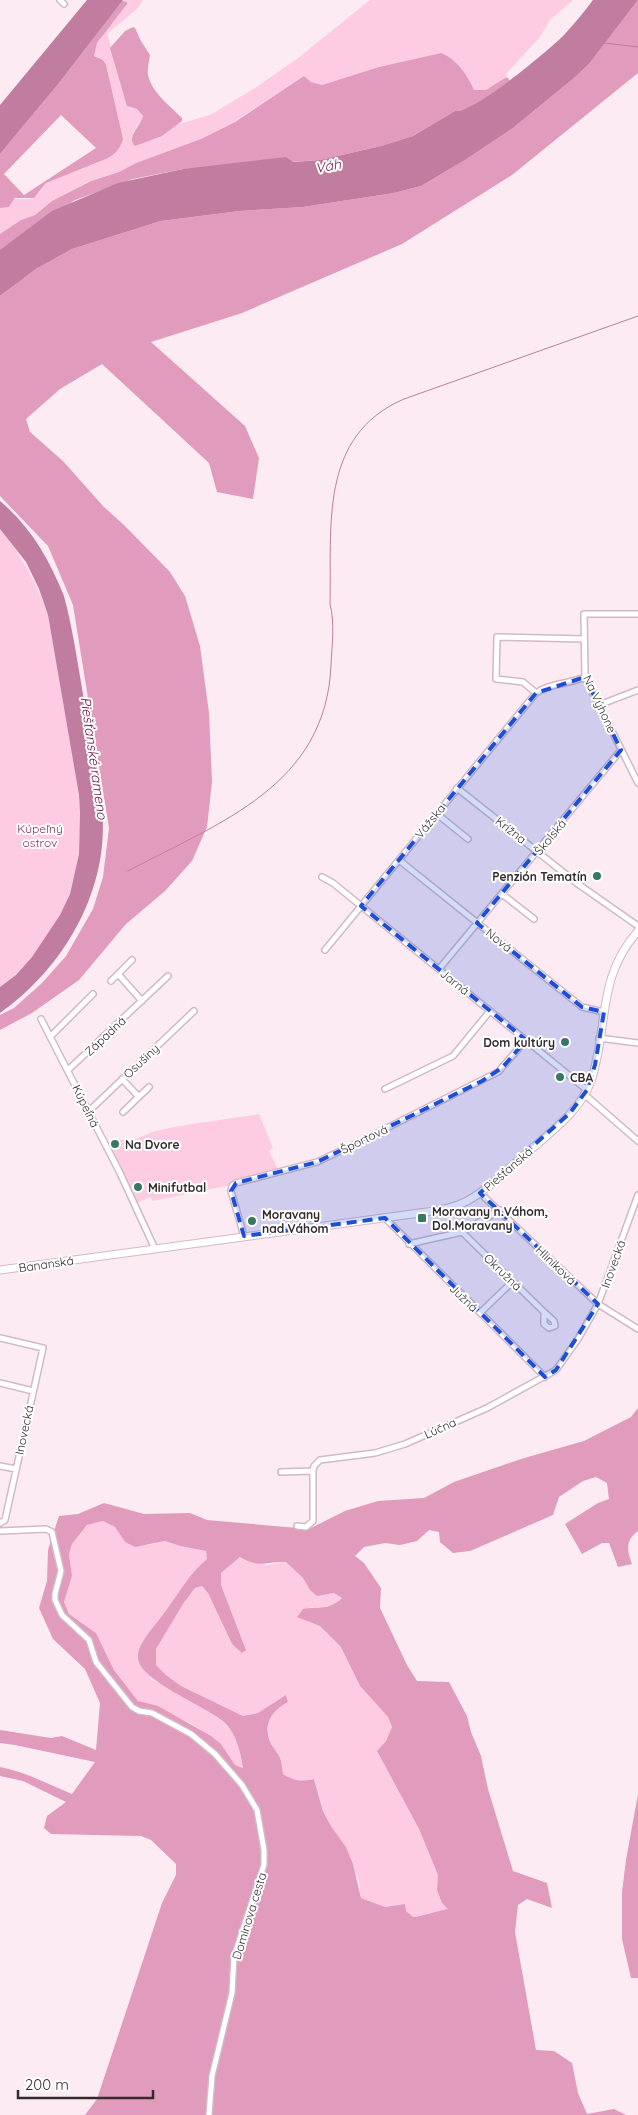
<svg xmlns="http://www.w3.org/2000/svg" width="638" height="2115" font-family="Quicksand,sans-serif">
<rect width="100%" height="100%" fill="#fcebf3"/>
<path fill="#fdcce3" d="M123 0H143L137 9 107 34 130 108 137 109 143 116 133 133 162 136 175 125 210 115 255 88 298 58 370 0H573L550 20 540 37 506 74 508 78 486 90H473L441 53 379 67 322 85 311 82 304 76 234 122 201 139 136 163 119 172 90 181 52 201 35 215 21 220 0 234V208L9 207 15 199H30L40 192 46 183 84 167 123 139 98 57 94 56 97 43 125 1H122Z
M0 529C22 556 36 582 48 615L79 795 80 813 79 854 70 894 60 915 32 957 16 975 0 987Z
M259 1114 273 1148 269 1151 278 1169 233 1181 226 1186 153 1201 150 1197 137 1203 108 1147V1144L119 1139C132 1144 144 1134 156 1131 189 1123 225 1120 259 1114Z
M103 1521 115 1527 125 1542 149 1545 165 1541 180 1546 206 1551 207 1559 185 1583 142 1645 151 1679C173 1690 222 1714 234 1735 239 1745 241 1757 243 1768L235 1765 221 1744 190 1723 138 1701 114 1670 96 1633 69 1614 64 1602 72 1576 69 1554 72 1544 87 1525Z
M240 1557 266 1565 286 1562 303 1578 310 1590 327 1594 334 1593 342 1598C332 1606 325 1609 312 1607L298 1617 320 1626 341 1647 360 1686 388 1717 392 1727 386 1741 377 1751 419 1829 438 1875 437 1890 449 1909C436 1911 426 1916 412 1917L406 1911 405 1904 385 1907 361 1898 359 1881 346 1847 331 1826 323 1810 315 1780C302 1782 294 1781 283 1774 282 1769 282 1763 280 1758 278 1753 274 1749 271 1744 262 1725 271 1711 288 1702L287 1695 258 1713 243 1716 181 1686 166 1675 156 1665V1649L183 1604 195 1588 202 1586 208 1593 232 1644 246 1650 221 1585V1573Z"/>
<path fill="#e09bbd" fill-rule="evenodd" d="M638 0V73L512 175 402 244 242 313 151 342 245 426 259 458 253 499 217 492 209 463 102 364 60 389 26 419 30 432 63 461 103 506 125 526 170 572 185 596 200 646 209 713 212 782 207 827 192 861 165 891 126 924 79 980 32 1013 0 1030V1015L14 1008 42 983 66 956 93 909 103 877 109 828 73 605 48 546 0 496V296L36 269 72 249 161 221 240 211 303 207 394 193 421 186 465 160 513 128 574 78 589 64Z
M122 1 127 2V4L97 43 94 56 103 60 106 65 123 139C120 149 116 153 108 158L46 183 34 198H15L9 207 0 208V154L59 83ZM61 115 96 148 24 195 4 174Z
M133 27 135 28 141 41 150 55C149 62 147 69 148 75 152 93 170 106 182 118V121L162 136 135 146C126 137 140 127 143 116L137 109 127 106 110 48 125 31Z
M441 53C457 59 468 76 474 90H486L505 78H508L510 81C497 89 469 113 455 111L413 136 381 146 320 160 183 169 133 179 75 200 0 250V234L21 220 35 215 52 201 91 181 119 172 136 163 201 139 235 122 304 76 311 82 322 85 379 67Z
M638 1408V1531C625 1540 627 1551 632 1564L618 1567 609 1543H602L582 1554 565 1524 598 1503 609 1499 607 1483 596 1477 583 1481 559 1497 553 1515 470 1551 453 1553 440 1542 439 1532 429 1530 417 1541 400 1545 385 1543 364 1547 355 1556 364 1563 381 1588 380 1608 407 1665 417 1681 449 1682 467 1716 471 1732 481 1756 488 1789 513 1871 547 1883 552 1908 527 1899 518 1905 515 1932 536 2050 554 2051 572 2063 578 2093 587 2114 614 2109 626 2115H85L97 2099 162 1903 176 1875V1864L151 1840 141 1836 51 1834 44 1828 47 1816 66 1802 23 1781 0 1776V1767C26 1772 48 1784 72 1794L95 1762 15 1745 0 1743V1730L51 1738 62 1736 96 1750 100 1703 85 1669 53 1639 39 1608 47 1581 48 1550 59 1516 78 1514 104 1503 144 1514 190 1513 207 1520 309 1529 345 1511 378 1501 424 1498 454 1482 521 1459 584 1441 631 1417ZM103 1521 115 1527 125 1542 135 1547 165 1541 180 1546 206 1551 207 1559C188 1575 177 1596 162 1616 154 1627 137 1644 138 1658 139 1681 207 1706 225 1723 237 1735 240 1751 243 1768L235 1765 221 1744 211 1736 158 1706 138 1701 114 1670 96 1633 69 1614 64 1602 72 1576 69 1554 72 1544 87 1525ZM240 1557C261 1569 264 1561 286 1562L303 1578 310 1590 317 1596 334 1593 342 1598C328 1611 320 1606 303 1609L297 1617 320 1626 341 1647 360 1686 388 1717 392 1727 386 1741 377 1751 419 1829 438 1875 437 1890 442 1903 448 1909C435 1911 425 1916 413 1917L406 1911 405 1904 385 1907 361 1898 353 1864 346 1847 331 1826 323 1811 314 1779C302 1782 294 1781 283 1774 282 1769 282 1763 280 1758 278 1753 274 1749 271 1744 262 1725 271 1711 288 1702L286 1695 258 1713 243 1716 181 1686 166 1675 156 1665V1649L183 1604 195 1588 202 1586 208 1593 232 1644 242 1653 246 1650 221 1585V1573Z
M638 1794V1978H631L622 1939V1892L626 1860Z"/>
<path fill="#c07d9f" d="M87 0H123L59 83 0 154V105Z
M593 0H638L589 64 574 78 513 128 465 160 421 186 394 193 303 207 240 211 161 221 72 249 36 269 0 296V250L52 211 118 183 183 169 286 157 293 162 320 160 381 146 413 136 455 111C473 114 549 50 564 35 574 24 584 12 593 0Z
M0 501C31 527 49 559 64 596 74 633 79 673 86 711 92 744 99 776 102 809 110 889 64 968 0 1013V987L16 975 32 957 60 915 70 894 79 854 80 813 79 795 48 615 39 589 26 562 0 529Z"/>
<g fill="none" stroke-linecap="round" stroke-linejoin="round">
<path stroke="#c07d9f" stroke-width="1" d="M604 43 638 47
M128 871C220 822 326 786 331 665 332 644 335 624 330 604 332 527 318 436 404 399L638 316"/>
<defs>
<path id="minor" d="M60 0 64 4
M638 614H584L585 677 638 783
M536 693 523 682 496 679 497 637 584 639
M599 705 638 690
M457 788 578 884 638 926
M437 814 468 839
M399 860 582 1007 604 1012
M322 877 333 883 587 1090
M502 894 534 919
M325 950 536 693C550 683 569 684 585 677
M439 969 621 750
M118 974 132 960
M111 981 118 974 142 1001
M41 1019 120 1173 155 1249
M51 1036 93 994
M599 1038 638 1043
M68 1070 168 976
M122 1079 138 1096
M385 1089 453 1056 490 1011
M584 1094 638 1141
M89 1111 194 1011
M123 1112 149 1087
M480 1193 598 1304 638 1329
M385 1218 545 1377
M462 1232 544 1312V1324L549 1328 555 1326 554 1321 544 1312
M244 1236 231 1191 232 1186 236 1183 317 1162 357 1143 498 1072 526 1040
M409 1244 462 1232 500 1210
M480 1313 512 1282
M0 1338 43 1348 5 1520 0 1523
M0 1383 33 1391
M0 1466 16 1469
M281 1472 313 1471
M297 1526 306 1527 313 1521V1471L314 1466 320 1460 375 1453 405 1444 487 1408 556 1370 578 1339 598 1304 638 1195
M0 1531 46 1529 52 1532 61 1571 55 1594V1600L62 1615 89 1640 96 1662 132 1707 139 1711 152 1713 191 1734 215 1754 242 1785 257 1810 264 1850V1865L234 1957 232 1993 212 2076 209 2115"/>
<path id="secondary" d="M0 1270 427 1212C440 1210 454 1208 467 1201 487 1190 503 1174 520 1159 545 1136 579 1114 591 1081 609 1027 596 978 638 931"/>
</defs>
<use href="#minor" stroke="#d3b9c5" stroke-width="8"/>
<use href="#secondary" stroke="#d3b9c5" stroke-width="9"/>
<use href="#minor" stroke="#fff" stroke-width="5"/>
<use href="#secondary" stroke="#fff" stroke-width="7"/>
</g>
<path fill="#1d4ed8" fill-opacity="0.2" stroke="#1d4ed8" stroke-width="4" stroke-dasharray="10 6" stroke-linejoin="round" d="M585 677 621 750 477 923 582 1007 604 1012 595 1065 587 1090 570 1113 480 1193 598 1304 556 1370 545 1377 385 1218 244 1236 231 1191 236 1183 317 1162 482 1081 503 1067 526 1040 361 906 536 693Z"/>
<g fill="#377766" stroke="#fff" stroke-width="2">
<circle cx="597" cy="876" r="5"/>
<circle cx="565" cy="1042" r="5"/>
<circle cx="560" cy="1077" r="5"/>
<circle cx="115" cy="1144" r="5"/>
<circle cx="138" cy="1187" r="5"/>
<rect x="417" y="1213" width="10" height="10" rx="2.5"/>
<circle cx="252" cy="1221" r="5"/>
</g>
<g text-anchor="middle" dominant-baseline="central" stroke-width="4" stroke-linejoin="round" paint-order="stroke">
<g font-size="12" fill="#352b2f" stroke="#fff">
<text transform="translate(600 704) rotate(65)">Na Výhone</text>
<text transform="translate(430 821) rotate(-51)">Vážska</text>
<text transform="translate(511 830) rotate(38)">Krížna</text>
<text transform="translate(550 837) rotate(-50)">Školská</text>
<text transform="translate(499 940) rotate(39)">Nová</text>
<text transform="translate(455 982) rotate(39)">Jarná</text>
<text transform="translate(105 1036) rotate(-43)">Západná</text>
<text transform="translate(141 1061) rotate(-43)">Osušiny</text>
<text transform="translate(86 1106) rotate(64)">Kúpeľná</text>
<text transform="translate(364 1139) rotate(-26)">Športová</text>
<text transform="translate(508 1169) rotate(-41)">Piešťanská</text>
<text transform="translate(46 1264) rotate(-8)">Bananská</text>
<text transform="translate(613 1264) rotate(-70)">Inovecká</text>
<text transform="translate(556 1265) rotate(44)">Hliníková</text>
<text transform="translate(503 1272) rotate(44)">Okružná</text>
<text transform="translate(464 1298) rotate(44)">Južná</text>
<text transform="translate(440 1428) rotate(-24)">Lúčna</text>
<text transform="translate(24 1430) rotate(-78)">Inovecká</text>
<text transform="translate(249 1916) rotate(-73)">Dominova cesta</text>
</g>
<g font-size="12" fill="#853461" stroke="#fff">
<text x="40" y="828">Kúpeľný<tspan x="40" dy="14">ostrov</tspan></text>
</g>
<g font-size="12" font-weight="bold" fill="#352b2f" stroke="#fff" text-anchor="start">
<text x="587" y="876" text-anchor="end">Penzión Tematín</text>
<text x="555" y="1042" text-anchor="end">Dom kultúry</text>
<text x="570" y="1077">CBA</text>
<text x="125" y="1144">Na Dvore</text>
<text x="148" y="1187">Minifutbal</text>
<text x="432" y="1211">Moravany n.Váhom,<tspan x="432" dy="14">Dol.Moravany</tspan></text>
<text x="262" y="1214">Moravany<tspan x="262" dy="14">nad Váhom</tspan></text>
</g>
<g font-size="14" font-style="italic" fill="#6f204e" stroke="#fff">
<text transform="translate(328 166) rotate(-10)">Váh</text>
<text transform="translate(94 758) rotate(82)">Piešťanské rameno</text>
</g>
</g>
<path d="M18 2090v8h135v-8" fill="none" stroke="#352b2f" stroke-width="2.5"/>
<text x="25" y="2090" font-size="15" fill="#352b2f" stroke="#ffffff" stroke-width="4" paint-order="stroke">200 m</text>
</svg>
